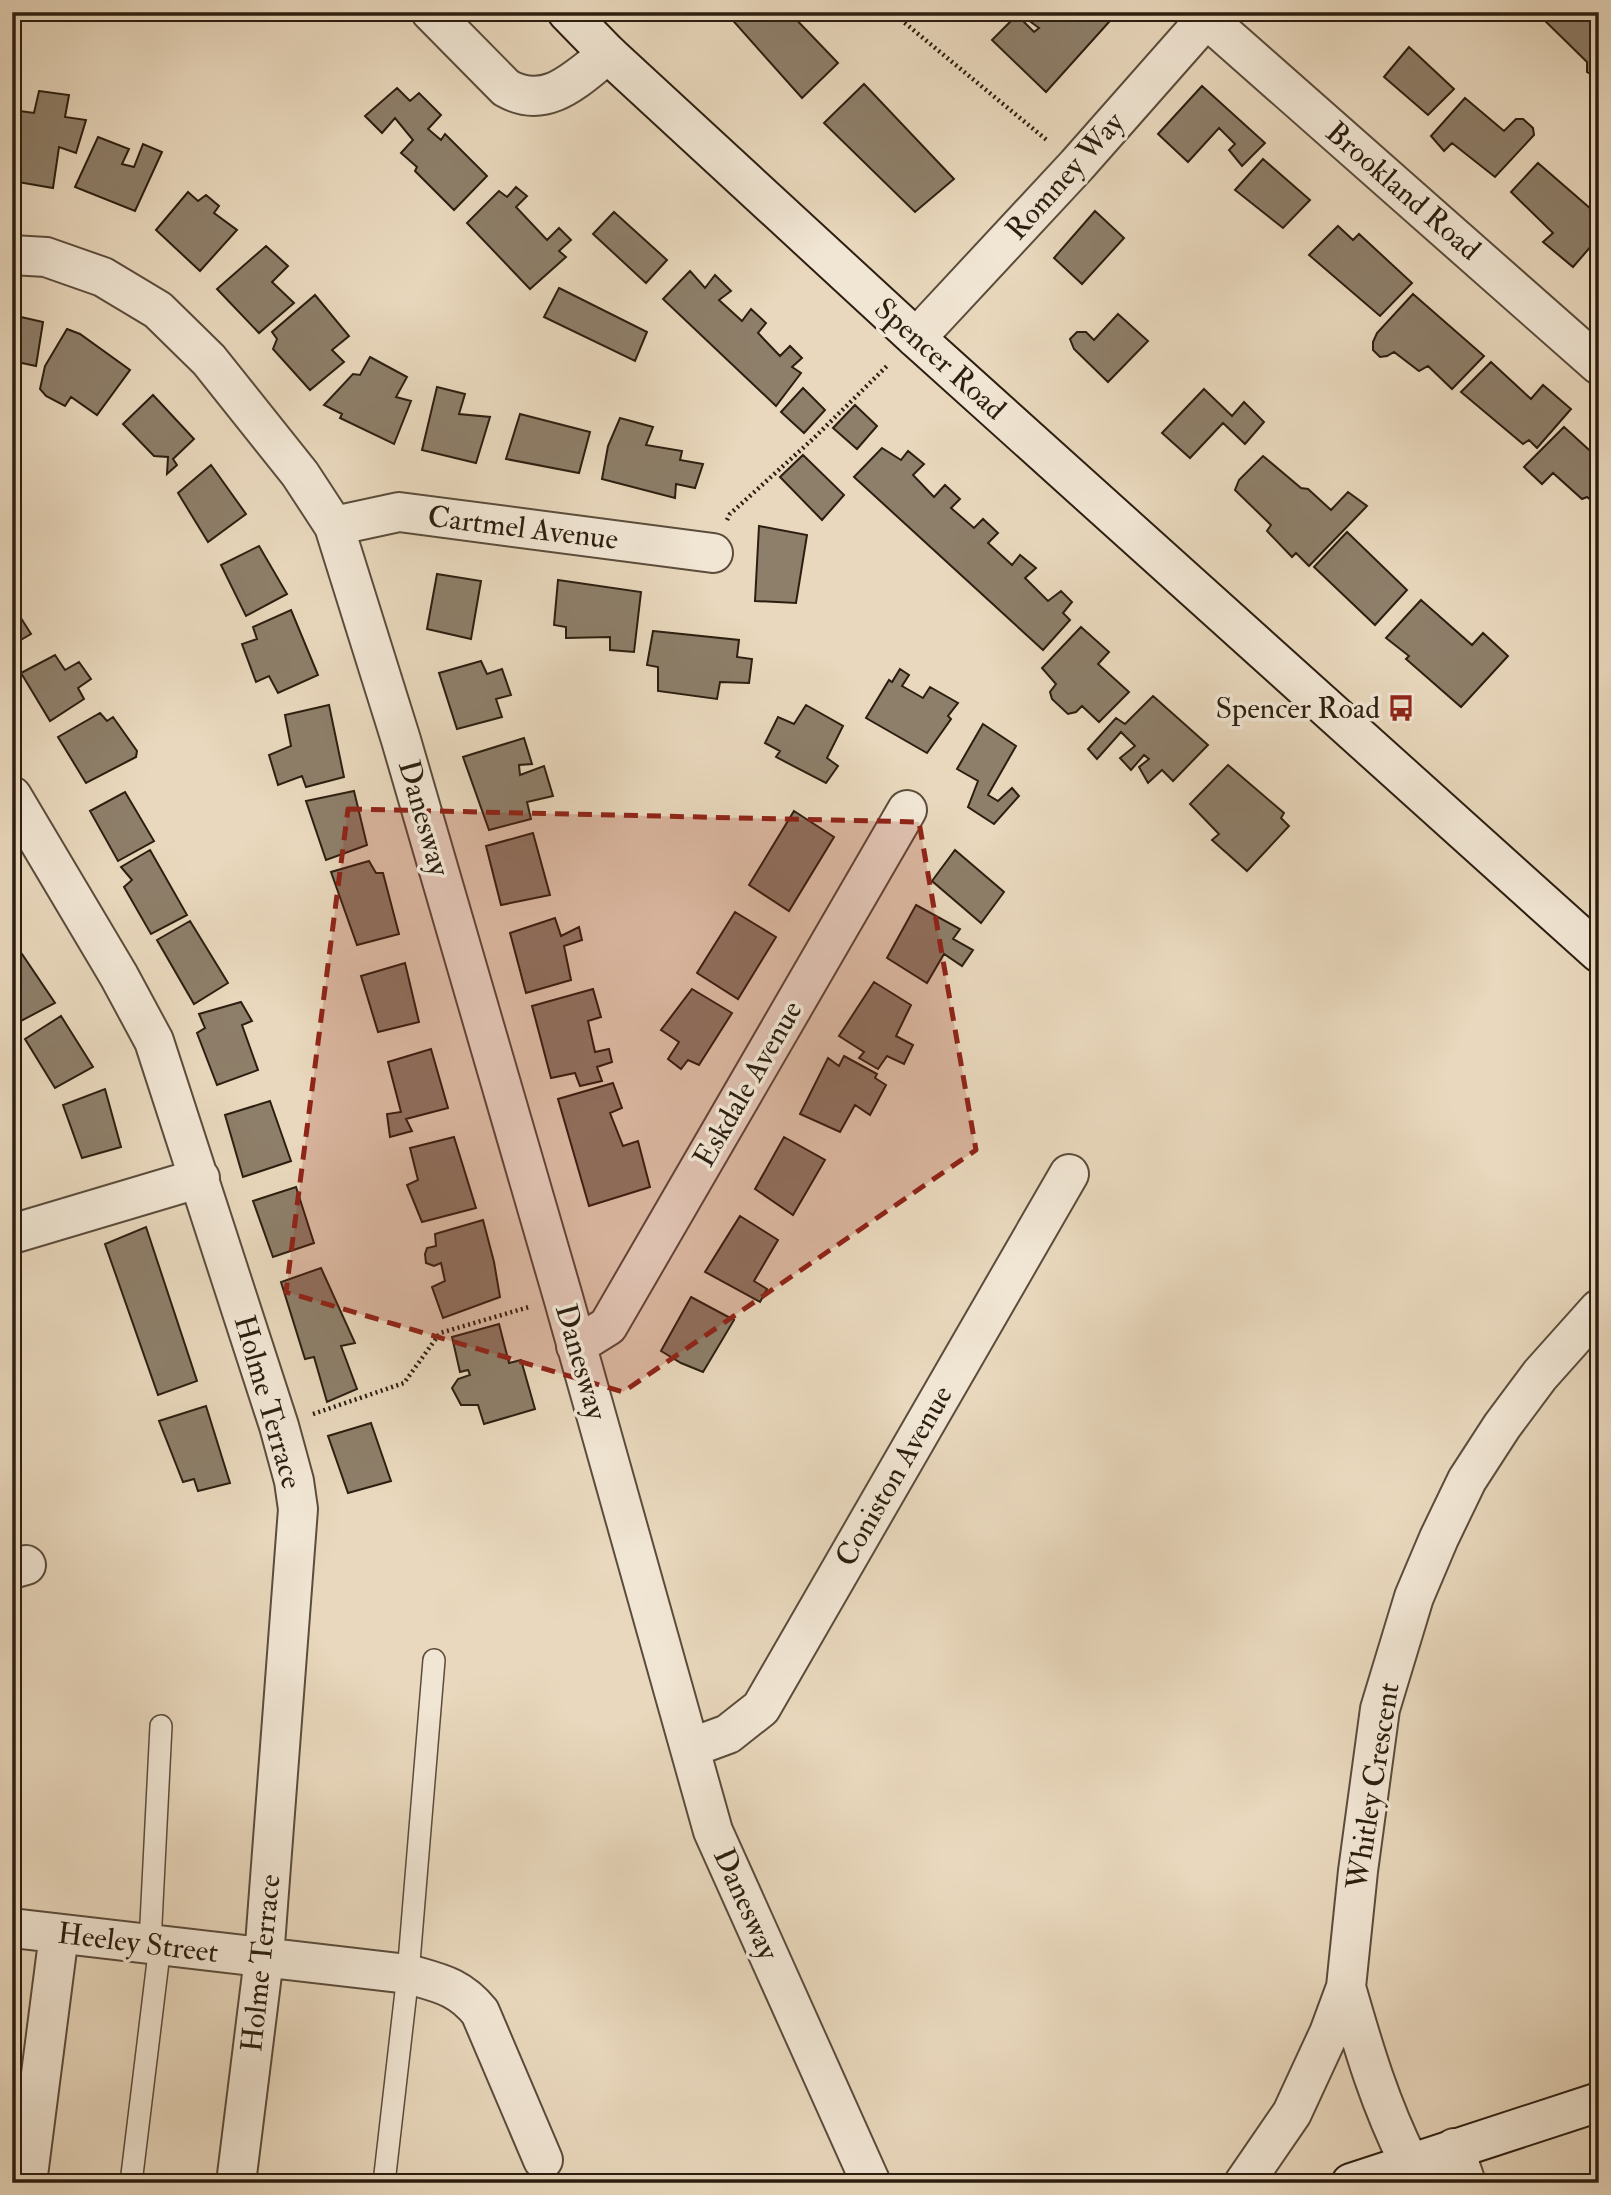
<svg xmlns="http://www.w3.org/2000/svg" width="1611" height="2195" font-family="'IM FELL Double Pica',serif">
<rect width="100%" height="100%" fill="#e9d8bd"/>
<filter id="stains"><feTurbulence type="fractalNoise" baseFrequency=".00286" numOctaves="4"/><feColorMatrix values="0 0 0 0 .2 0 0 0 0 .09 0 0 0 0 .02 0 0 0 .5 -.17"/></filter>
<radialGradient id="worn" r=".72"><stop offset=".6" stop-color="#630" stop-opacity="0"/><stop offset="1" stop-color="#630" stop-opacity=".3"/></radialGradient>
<path fill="#8e7f6a" stroke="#2c1e10" stroke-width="2" d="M730 12H789L838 63 802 98 728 15Z
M1029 12H1118L1046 92 992 40 1017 15 1034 32 1039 28 1024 17Z
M1536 12H1591L1599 20V79L1587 72V62Z
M1409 47 1454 89 1428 115 1384 77Z
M864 84 954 179 915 212 824 123Z
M1202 86 1265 143 1242 166 1229 150 1235 144 1219 128 1188 162 1158 134Z
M397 88 410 101 419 93 441 115 428 129 441 140 445 134 487 176 454 210 415 171 417 167 401 153 413 140 395 118 382 133 365 116Z
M39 91 69 95 65 117 86 120 76 153 59 147 53 188 12 181V110L34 113Z
M1465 98 1504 131 1516 119H1523L1533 128 1534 135 1495 177 1452 143 1444 151 1431 136Z
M98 137 129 149 122 164 134 167 143 144 162 152 135 211 75 187Z
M1263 159 1310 200 1283 228 1235 190Z
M1538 163 1599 216V237L1573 267 1543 242 1553 233 1511 192Z
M516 187 527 196 516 207 547 240 559 228 571 240 559 251 566 257 530 289 467 223 499 191 507 197Z
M188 192 198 201 206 195 219 206 214 213 237 230 200 271 156 230Z
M1095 211 1124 238 1082 284 1054 258Z
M614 212 667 260 646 283 593 234Z
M1338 226 1353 240 1359 234 1412 283 1380 316 1309 255Z
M266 246 288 266 272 282 294 303 259 333 217 289Z
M690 271 705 288 715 275 731 291 719 300 742 321 751 309 766 323 758 333 780 356 790 346 802 358 792 367 801 373 776 406 663 299Z
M559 288 647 332 635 361 544 317Z
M1413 294 1484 356 1452 389 1428 366 1419 371 1394 352 1387 356 1380 357 1373 350V342L1377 333Z
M315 295 349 336 332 350 344 362 310 390 273 349 277 339 272 332Z
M1118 314 1148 341 1108 382 1074 349 1070 339 1077 332H1086L1094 340Z
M12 315 43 322 36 366 12 361Z
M67 329 80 334 130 370 97 415 71 397 65 406 46 396 40 389 45 366Z
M370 357 407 377 396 397 411 401 394 444 340 418 342 414 324 405 353 374 360 375Z
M1491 362 1531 399 1543 385 1571 409 1537 448 1529 440 1523 444 1461 392Z
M437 387 465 394 459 414 490 417 476 463 422 450Z
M803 388 825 410 804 433 781 412Z
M1204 389 1232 416 1244 402 1264 422 1245 444 1223 423 1190 458 1162 433Z
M153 395 194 439 173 459 177 465 167 474 168 457 154 456 123 424Z
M855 405 877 426 857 449 833 428Z
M520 414 590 432 579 473 506 459Z
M620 418 653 427 646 445 682 451 680 460 703 464 695 488 676 484 675 498 602 479 608 446Z
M1564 427 1599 459 1598 506 1587 497 1582 499 1553 473 1542 484 1524 467Z
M882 448 901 460 908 451 924 464 913 475 934 497 945 485 960 499 951 508 974 528 983 519 998 533 988 543 1012 565 1020 555 1036 568 1025 578 1048 601 1061 591 1072 602 1063 613 1070 620 1043 650 854 477Z
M803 455 844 495 822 520 780 477Z
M1263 456 1301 488 1308 489 1331 510 1348 492 1367 506 1309 566 1296 553 1292 557 1267 531 1271 525 1235 490 1239 480Z
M211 465 246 514 208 542 178 493Z
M759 526 807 535 796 603 755 601Z
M1347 532 1407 590 1375 625 1314 567Z
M259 546 287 594 246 616 221 565Z
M437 574 481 581 471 639 427 629Z
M558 580 641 592 634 652 610 650V637L566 638V627L554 625Z
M1421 600 1472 645 1483 633 1508 656 1461 707 1406 659 1409 656 1386 638Z
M12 604 31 634 12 645Z
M291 610 318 675 278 693 269 676 256 682 242 644 257 639 253 627Z
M1081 627 1109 652 1098 664 1129 692 1099 722 1082 706 1076 712 1068 714 1052 699 1050 692 1056 684 1042 668Z
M653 631 739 640 737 657 752 659 749 683 720 682 717 699 658 691V667L647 665Z
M55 655 65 670 79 662 91 679 78 688 84 699 50 721 21 673Z
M481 661 487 674 502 669 511 695 496 699 502 717 457 729 439 673Z
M900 669 909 675 902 686 923 698 930 687 958 703 948 716 951 719 927 753 866 718 889 680 892 682Z
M1153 696 1208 745 1173 781 1162 770 1148 783 1139 767 1149 759 1144 755 1131 770 1120 758 1135 746 1121 732 1097 759 1088 749 1116 718 1125 724Z
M329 705 344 777 306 787 302 776 278 785 269 755 291 746 285 715Z
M806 705 843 726 827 758 838 766 826 783 776 757 780 751 765 743 778 717 794 724Z
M100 713 107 721 113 717 137 751 136 757 86 783 58 737Z
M983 724 1016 746 988 795 998 801 1012 788 1019 796 994 824 968 807 978 781 957 769Z
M524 738 532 764 519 765 520 775 544 766 553 796 527 802 531 819 489 830 463 757Z
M1228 765 1284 813 1281 818 1289 826 1247 871 1212 840 1219 834 1190 804Z
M354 791 367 845 326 860 306 801Z
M125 792 154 841 118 861 90 811Z
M794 811 834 837 789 911 749 885Z
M533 833 550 895 501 905 486 846Z
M150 850 187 915 151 934 124 887 132 880 121 867Z
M955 850 1004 892 981 923 932 881Z
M369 861 376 873H383L399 934 357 945 331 872Z
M916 905 960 929 953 939 973 950 962 966 944 954 927 983 887 958Z
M735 912 776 937 738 999 697 973Z
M555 918 561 936 579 927 582 940 564 946 571 980 526 993 510 933Z
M190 921 228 983 194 1004 157 940Z
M22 954 55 1003 19 1022 12 1011V960Z
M405 963 419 1022 378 1032 361 976Z
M874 982 911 1005 896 1036 913 1045 904 1064 887 1056 878 1069 859 1058 864 1052 839 1036Z
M593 989 601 1017 588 1021 595 1052 609 1049 612 1062 597 1067 602 1081 580 1086 575 1073 551 1078 532 1006Z
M692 989 732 1013 699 1065 688 1060 681 1069 668 1059 679 1042 661 1030Z
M241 1002 252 1021 242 1025 258 1070 217 1085 197 1033 205 1028 199 1014Z
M61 1016 93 1067 55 1088 25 1039Z
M431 1049 448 1108 406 1119 412 1131 390 1137 387 1114 401 1112 388 1062Z
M844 1056 877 1074 875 1078 886 1085 870 1115 855 1105 840 1132 800 1114 828 1058 839 1066Z
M613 1083 622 1108 610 1113 623 1146 638 1141 650 1187 589 1206 558 1099Z
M105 1089 121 1147 82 1158 63 1105Z
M270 1101 291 1161 243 1177 225 1115Z
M454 1137 476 1208 422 1222 407 1185 418 1180 410 1148Z
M784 1137 825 1160 793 1215 755 1189Z
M296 1187 314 1243 273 1257 253 1201Z
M740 1216 778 1240 754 1281 767 1289 760 1302 705 1272Z
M483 1220 494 1262 500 1297 443 1318 432 1287 445 1281 441 1263 434 1266 426 1263 425 1254 427 1248 436 1246 435 1234Z
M146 1227 197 1381 158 1395 105 1244Z
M321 1268 355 1343 341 1346 357 1389 327 1402 314 1357 305 1359 281 1282Z
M691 1297 734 1320 703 1372 681 1363 661 1351Z
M499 1324 509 1363 521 1360 535 1409 484 1424 478 1405H461L452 1388 458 1379 470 1375 468 1370 460 1372 452 1337Z
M206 1406 230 1483 198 1491 194 1479 183 1482 159 1421Z
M371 1423 391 1481 348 1493 328 1436Z"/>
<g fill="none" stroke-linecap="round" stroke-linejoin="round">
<defs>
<path id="lane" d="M150 1943 161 1726
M131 2183 160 1945
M384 2183 408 1974 434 1660"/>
<path id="street" d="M431 12 506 88C547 111 576 79 608 54
M1207 19 1599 365
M12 255 46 257 103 277 158 310 209 360 300 474 334 526 401 740 563 1297 713 1831 871 2183
M916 338 1077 165 1212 12
M334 526 399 512 713 553
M12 796 119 976 154 1041 279 1426 294 1481 298 1509 264 1958 236 2183
M12 1234 200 1178
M576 1346 608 1326 907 810
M12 1569 26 1565
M690 1748 728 1734 761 1708 1069 1174
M12 1928 408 1974C439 1983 459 1986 480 2012L543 2160
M1346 1987C1364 2050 1380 2104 1409 2162
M1454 2148 1466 2183
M27 2183 59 1934
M1244 2183 1292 2113 1329 2033 1346 1987 1358 1871 1380 1709 1414 1597 1439 1538 1467 1480 1502 1426 1540 1375 1599 1309"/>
<path id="secondary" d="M567 12 608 54 916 338 1599 953
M1351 2183 1599 2102"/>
</defs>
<use href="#lane" stroke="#5b4c3b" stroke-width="24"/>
<use href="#street" stroke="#5b4c3b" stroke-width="42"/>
<use href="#secondary" stroke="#2c1e10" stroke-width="42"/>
<path stroke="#2c1e10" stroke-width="4.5" stroke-dasharray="2 3.5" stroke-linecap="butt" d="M896 12 894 14 1048 141
M727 520 730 514 814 438 889 364
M313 1414 404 1383 440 1333 529 1307"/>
<use href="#lane" stroke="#f1e6d4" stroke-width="21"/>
<use href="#street" stroke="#f1e6d4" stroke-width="38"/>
<use href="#secondary" stroke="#f1e6d4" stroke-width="38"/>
</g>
<path fill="#8f2418" fill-opacity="0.2" stroke="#8f2418" stroke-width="5" stroke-dasharray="14 9" stroke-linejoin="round" d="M348 809 919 822 976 1150 623 1392 286 1292Z"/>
<defs>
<symbol id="bus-bare" viewBox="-9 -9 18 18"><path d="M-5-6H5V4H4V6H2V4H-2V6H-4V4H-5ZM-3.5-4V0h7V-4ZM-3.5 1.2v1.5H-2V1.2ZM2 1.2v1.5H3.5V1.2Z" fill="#8f2418" stroke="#f1e6d4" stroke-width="2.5" paint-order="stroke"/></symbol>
</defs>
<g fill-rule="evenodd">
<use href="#bus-bare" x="1382" y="689" width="38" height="38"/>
</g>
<g text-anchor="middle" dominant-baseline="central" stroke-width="7" stroke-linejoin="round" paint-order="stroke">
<g font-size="30" fill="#2c1e10" stroke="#f1e6d4">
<text transform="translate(1065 176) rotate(-48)">Romney Way</text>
<text transform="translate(1403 191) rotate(41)">Brookland Road</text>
<text transform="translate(940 359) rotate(42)">Spencer Road</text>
<text transform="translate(523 528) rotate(7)">Cartmel Avenue</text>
<text transform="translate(424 818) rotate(74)">Danesway</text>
<text transform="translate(748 1084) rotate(-60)">Eskdale Avenue</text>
<text transform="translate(581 1362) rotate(74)">Danesway</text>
<text transform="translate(268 1402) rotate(74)">Holme Terrace</text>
<text transform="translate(894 1476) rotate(-60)">Coniston Avenue</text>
<text transform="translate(1373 1786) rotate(-81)">Whitley Crescent</text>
<text transform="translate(746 1904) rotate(66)">Danesway</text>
<text transform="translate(138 1943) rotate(7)">Heeley Street</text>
<text transform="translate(261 1963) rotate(-84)">Holme Terrace</text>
</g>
<g font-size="30" fill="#2c1e10" stroke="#f1e6d4" text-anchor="end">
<text x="1380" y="708">Spencer Road</text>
</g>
</g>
<rect width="1611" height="2195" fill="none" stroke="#e9d8bd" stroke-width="42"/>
<rect x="14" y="14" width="1583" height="2167" fill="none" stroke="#2c1e10" stroke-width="3.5"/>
<rect x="21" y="21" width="1569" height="2153" fill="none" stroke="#2c1e10" stroke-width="2"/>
<rect width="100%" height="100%" filter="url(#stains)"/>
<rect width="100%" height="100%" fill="url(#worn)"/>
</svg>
